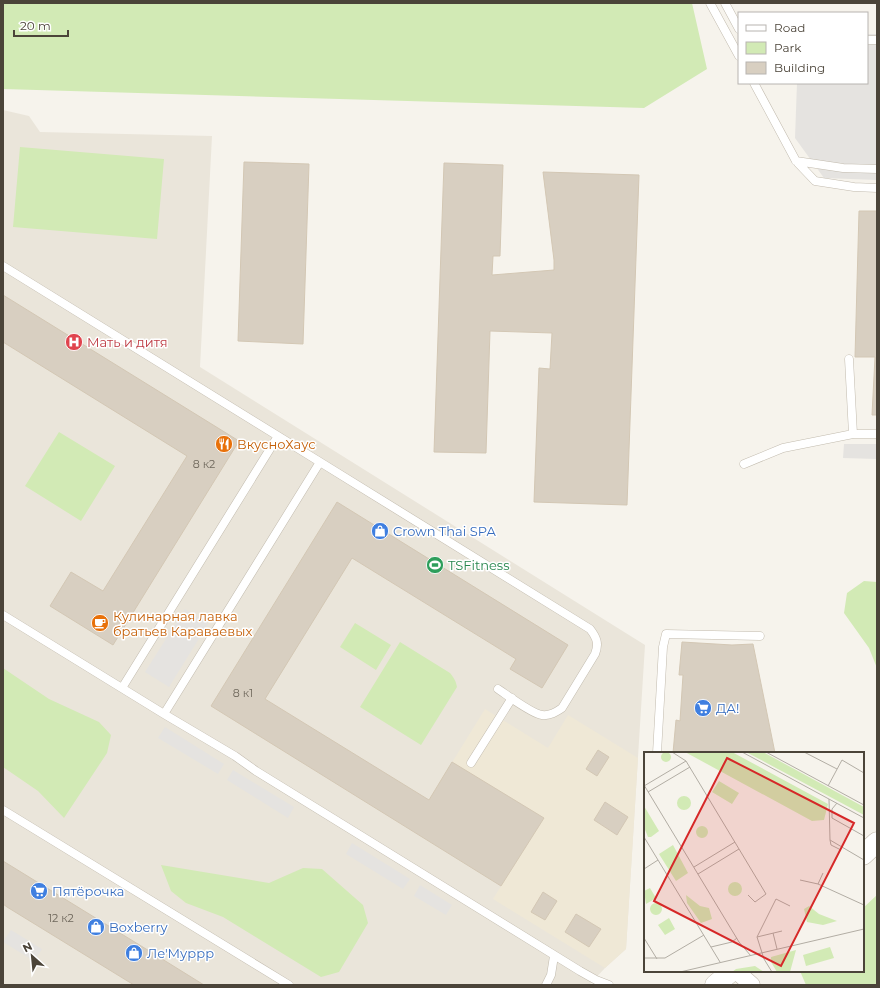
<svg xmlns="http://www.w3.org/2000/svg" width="880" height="988" font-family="Montserrat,sans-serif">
<rect width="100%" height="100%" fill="#f6f3ec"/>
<path fill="#eae5da" d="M3 110 29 116 40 132 212 136 200 367 645 645 626 949 605 968 589 985H3Z"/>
<path fill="#efe8d6" d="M485 709 548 748 568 715 638 758 626 949 605 968 493 899 501 886 462 814 432 795Z"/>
<path fill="#d2eab5" d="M3 3H692L707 69 644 108 3 89Z
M20 147 164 159 157 239 13 227Z
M59 432 115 466 81 521 25 486Z
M864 581 877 582V668L869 648 844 613 847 593Z
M355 623 391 645 376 670 340 647Z
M400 642 450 673C454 678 456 681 457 687L421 745 360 707Z
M3 668 49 699 99 722 111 735 107 753 64 818 38 791 3 767Z
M161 865 269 883 303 868 322 869 363 905 368 923 339 972 321 977 223 917 186 903 171 891Z
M877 895V985H806L800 971H863V908Z"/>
<path fill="#e5e3e0" d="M867 34H877V180L824 178 795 138 797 83H867Z
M844 444H877V459L843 458Z
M185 609 208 624 169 687 145 672Z
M165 727 224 764 218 774 158 738Z
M233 770 294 807 288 818 227 780Z
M352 843 410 879 403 889 346 854Z
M420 885 452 905 446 915 414 896Z
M11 930 42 949 34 961 3 942Z"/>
<path fill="#d8cfc1" stroke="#d3c7b4" d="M244 162 309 164 303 344 238 341Z
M444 163 503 165 500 256H493L492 275 554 270V260L543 172 639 175 627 505 534 502 539 368 550 369 552 333 490 331 486 453 434 452Z
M859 211H877V415H872L875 357H855Z
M3 295 239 441 113 645 50 606 71 572 103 591 187 456 3 342Z
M337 502 568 645 542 688 510 669 516 659 352 558 265 699 429 800 452 762 544 818 501 886 211 706Z
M682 642 732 645 753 644 775 753H673L676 720 680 721 683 675H679Z
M598 750 609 757 597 776 586 769Z
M605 802 628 817 617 835 594 820Z
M3 861 146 949 204 985H134L7 907 3 904Z
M543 892 557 901 545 920 531 912Z
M576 914 601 929 589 947 565 932Z"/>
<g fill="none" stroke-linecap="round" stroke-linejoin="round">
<defs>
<path id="service" d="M710 3 739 56
M725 3 739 29
M867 40H877
M754 83 796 161 815 181 854 187 877 188
M796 161 843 168 877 169
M3 266 320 462
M849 359 853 434H877
M744 464 783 448 853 434
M3 615 164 714 235 756 256 771 580 971 596 980 609 985
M122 688 278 436
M164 714 320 462 590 629C597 638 599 644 595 654L562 708C556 712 550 716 542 715 532 714 507 695 498 689
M657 753 663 647 666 634 760 636
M471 763 512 698
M3 810 289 985
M546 985 551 975 554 956"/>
<path id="minor" d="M736 971 752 985"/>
<path id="tertiary" d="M863 855 877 842
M715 985 732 971"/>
</defs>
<use href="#service" stroke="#c2bbae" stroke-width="9"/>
<use href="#minor" stroke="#c2bbae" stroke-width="17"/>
<use href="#tertiary" stroke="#c2bbae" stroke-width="21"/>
<use href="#service" stroke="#fff" stroke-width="8"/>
<use href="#minor" stroke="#fff" stroke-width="16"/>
<use href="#tertiary" stroke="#fff" stroke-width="20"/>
</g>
<defs>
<symbol id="hospital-disc" viewBox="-11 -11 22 22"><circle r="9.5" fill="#e0444e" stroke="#fff"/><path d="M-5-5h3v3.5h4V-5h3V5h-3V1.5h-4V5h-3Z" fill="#fff"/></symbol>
<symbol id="restaurant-disc" viewBox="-11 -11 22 22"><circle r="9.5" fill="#e8710a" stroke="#fff"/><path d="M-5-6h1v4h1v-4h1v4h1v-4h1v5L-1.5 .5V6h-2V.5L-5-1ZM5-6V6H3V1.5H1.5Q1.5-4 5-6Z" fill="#fff"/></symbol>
<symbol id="shop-disc" viewBox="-11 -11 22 22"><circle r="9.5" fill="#3f7fe0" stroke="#fff"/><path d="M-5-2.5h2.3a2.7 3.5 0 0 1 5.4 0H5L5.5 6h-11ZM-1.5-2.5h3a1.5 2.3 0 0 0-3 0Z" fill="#fff"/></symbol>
<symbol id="stadium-disc" viewBox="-11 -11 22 22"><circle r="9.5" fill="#2e9e5b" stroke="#fff"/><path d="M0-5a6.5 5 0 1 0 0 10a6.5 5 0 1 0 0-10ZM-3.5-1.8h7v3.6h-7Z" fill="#fff"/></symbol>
<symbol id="cafe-disc" viewBox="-11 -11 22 22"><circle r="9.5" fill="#e8710a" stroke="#fff"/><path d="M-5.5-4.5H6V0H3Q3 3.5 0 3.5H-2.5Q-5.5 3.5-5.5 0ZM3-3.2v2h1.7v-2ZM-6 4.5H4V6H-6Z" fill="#fff"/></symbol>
<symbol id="supermarket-disc" viewBox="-11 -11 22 22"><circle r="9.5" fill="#3f7fe0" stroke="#fff"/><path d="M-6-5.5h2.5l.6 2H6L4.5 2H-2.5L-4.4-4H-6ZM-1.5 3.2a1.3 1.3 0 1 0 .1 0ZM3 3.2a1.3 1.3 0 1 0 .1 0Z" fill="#fff"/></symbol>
</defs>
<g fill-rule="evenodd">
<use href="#hospital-disc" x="64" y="332" width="20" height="20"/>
<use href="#restaurant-disc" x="214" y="434" width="20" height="20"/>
<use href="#shop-disc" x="370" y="521" width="20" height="20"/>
<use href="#stadium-disc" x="425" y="555" width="20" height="20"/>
<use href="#cafe-disc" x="90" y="613" width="20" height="20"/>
<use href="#supermarket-disc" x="693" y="698" width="20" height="20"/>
<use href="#supermarket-disc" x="29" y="881" width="20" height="20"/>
<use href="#shop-disc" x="86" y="917" width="20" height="20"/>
<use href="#shop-disc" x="124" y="943" width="20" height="20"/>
</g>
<g text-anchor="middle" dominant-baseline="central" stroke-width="3" stroke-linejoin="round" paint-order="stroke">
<g font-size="11" fill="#6e675b">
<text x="204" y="464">8 к2</text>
<text x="243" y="693">8 к1</text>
<text x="61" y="918">12 к2</text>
</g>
<g font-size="13" fill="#be3a42" stroke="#fff" text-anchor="start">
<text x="87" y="342">Мать и дитя</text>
</g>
<g font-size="13" fill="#c56008" stroke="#fff" text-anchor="start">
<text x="237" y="444">ВкусноХаус</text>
<text x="113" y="616">Кулинарная лавка<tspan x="113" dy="15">братьев Караваевых</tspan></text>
</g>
<g font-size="13" fill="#366cbe" stroke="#fff" text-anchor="start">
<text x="393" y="531">Crown Thai SPA</text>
<text x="716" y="708">ДА!</text>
<text x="52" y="891">Пятёрочка</text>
<text x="109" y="927">Boxberry</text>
<text x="147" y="953">Ле'Муррр</text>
</g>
<g font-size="13" fill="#27864d" stroke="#fff" text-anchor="start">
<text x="448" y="565">TSFitness</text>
</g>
</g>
<g transform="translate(644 752)">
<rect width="220" height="220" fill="#f6f3ec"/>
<path d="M17 5a5 5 0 1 1 10 0a5 5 0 1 1-10 0ZM41 0H88L184 52 180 68 168 69ZM102 0H119L220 55V63ZM75 29 95 41 88 52 68 40ZM33 51a7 7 0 1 1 14 0a7 7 0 1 1-14 0ZM0 54 15 79 7 85H4L0 75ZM52 80a6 6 0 1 1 12 0a6 6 0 1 1-12 0ZM29 93 44 121 32 129 15 102ZM84 137a7 7 0 1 1 14 0a7 7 0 1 1-14 0ZM6 136 12 146 2 152 0 139ZM42 143 56 154 65 156 68 167 57 171 43 151ZM6 157a6 6 0 1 1 12 0a6 6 0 1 1-12 0ZM165 154 175 162 193 169 179 173 163 170 160 157ZM25 166 31 177 21 183 14 173ZM186 195 190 206 162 214 159 203ZM152 198 146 220H133L127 210V205ZM111 214 120 220H88L92 217Z" fill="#d2eab5"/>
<path fill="none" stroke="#b2ada4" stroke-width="1" d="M28 0 42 9M98 0 220 66M122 0 220 53M160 0 193 17M0 33 95 190 107 204M0 34 42 9 95 97M184 34 198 8 220 21M4 40 46 15M185 47 186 88 187 93 197 98M193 51 188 57V66L220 84M0 85 76 210M186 88 220 108M50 115 91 90M0 117 14 108M179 121 174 132 220 153M54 122 95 97 122 142 111 150 104 143M156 128 174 132M129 181 133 197M113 185 138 179M0 186 13 207M67 195 88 190 93 186M0 206H21L60 183M36 220 220 177M128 220 120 207 113 185 132 147 146 154"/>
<path fill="#d62828" fill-opacity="0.15" stroke="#d62828" stroke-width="2" d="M83 6 210 71 137 214 10 149Z"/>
<rect width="220" height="220" fill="none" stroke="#4b4439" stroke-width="2"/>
</g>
<rect width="880" height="988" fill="none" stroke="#4b4439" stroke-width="8"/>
<rect x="738" y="12" width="130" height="72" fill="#ffffff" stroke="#b7b4b0"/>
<rect x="746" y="25" width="20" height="6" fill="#ffffff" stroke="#b7b4b0"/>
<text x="774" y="32" font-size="12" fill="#4b4439">Road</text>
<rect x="746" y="42" width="20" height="12" fill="#d2eab5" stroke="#b7b4b0"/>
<text x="774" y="52" font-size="12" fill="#4b4439">Park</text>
<rect x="746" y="62" width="20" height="12" fill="#d8cfc1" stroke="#b7b4b0"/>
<text x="774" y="72" font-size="12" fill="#4b4439">Building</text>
<g transform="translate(32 956) rotate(333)" stroke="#ffffff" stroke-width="3" paint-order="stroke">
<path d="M0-3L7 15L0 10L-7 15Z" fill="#4b4439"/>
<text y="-6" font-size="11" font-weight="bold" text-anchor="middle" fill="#4b4439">N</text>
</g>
<path d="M14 30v6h54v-6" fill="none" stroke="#4b4439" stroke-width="2"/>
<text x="20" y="30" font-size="12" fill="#4b4439" stroke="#ffffff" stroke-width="3" paint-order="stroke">20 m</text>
</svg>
